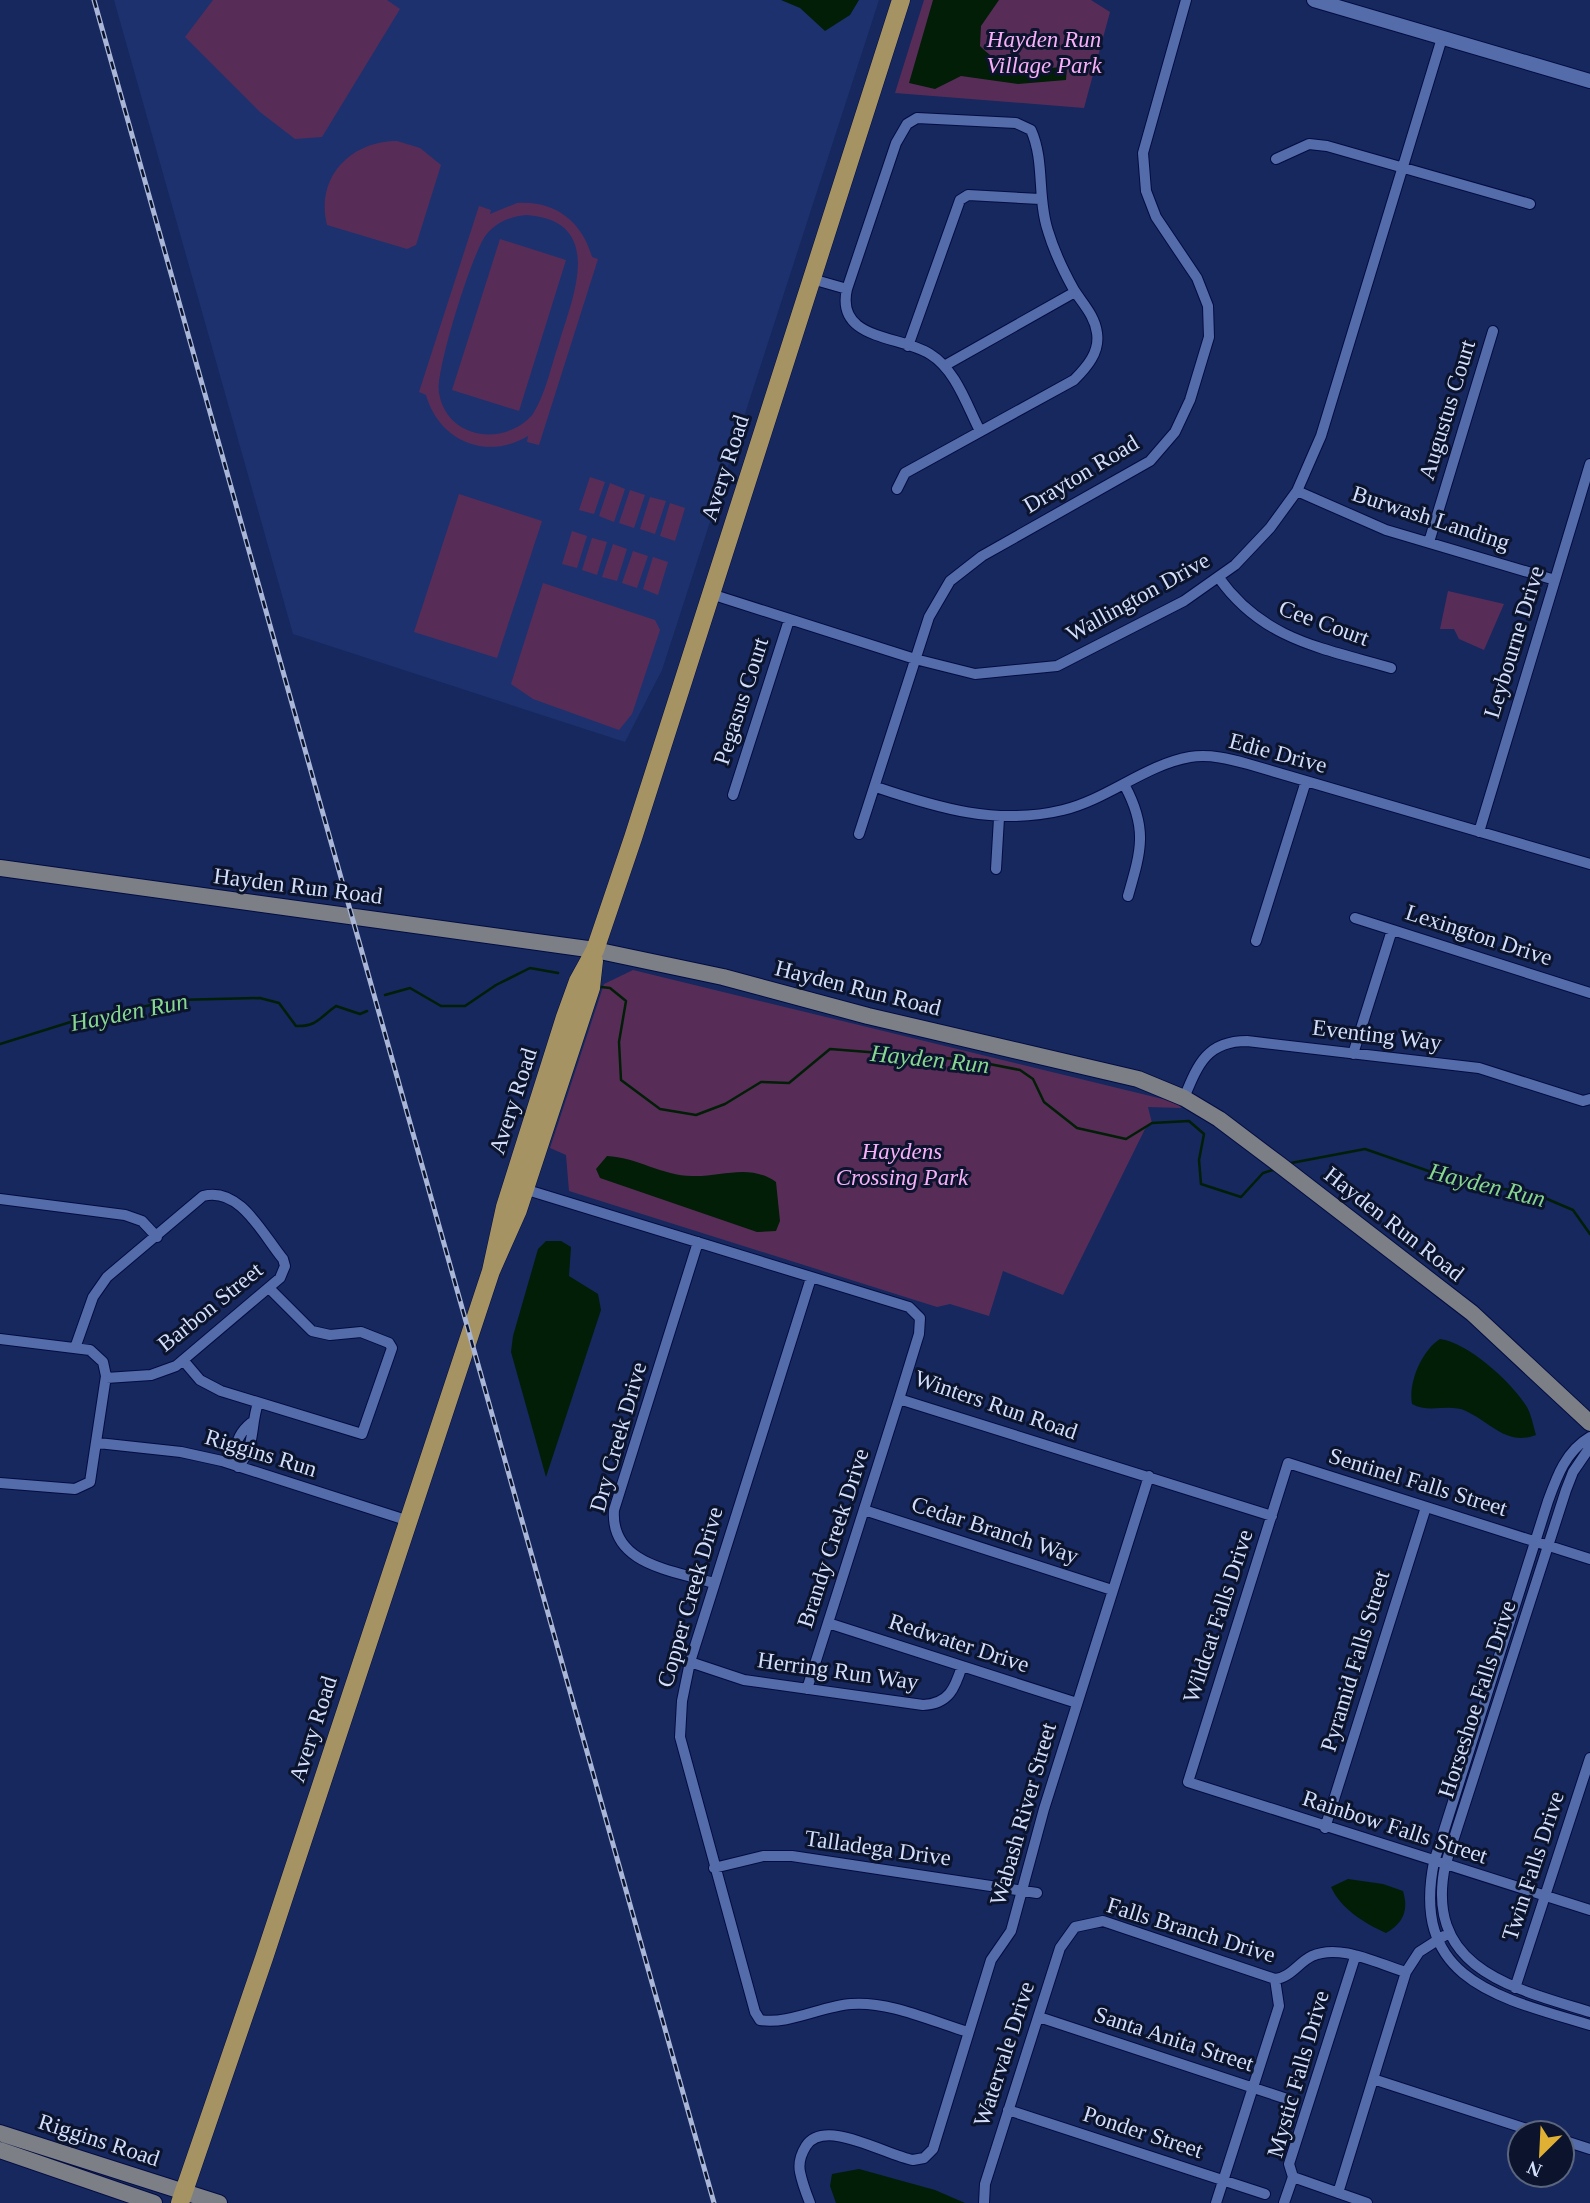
<svg xmlns="http://www.w3.org/2000/svg" width="1590" height="2203" font-family="'Times New Roman',serif">
<rect width="100%" height="100%" fill="#16285e"/>
<path fill="#1d316e" d="M114 0H879L662 670 625 742 293 634Z"/>
<path fill="#572d58" fill-rule="evenodd" d="M213 0H387L400 9 322 137 295 139 260 112 185 37Z
M924 0H1091L1110 12 1084 108 895 93Z
M397 141 420 148 441 165 416 245 407 249 327 225C315 177 351 141 397 141Z
M517 203C554 200 582 221 592 257L598 259 539 445 527 442 528 436C486 461 439 441 426 395L419 392 479 206 491 210 490 214ZM527 215C606 221 573 297 559 343 551 366 546 393 533 414 505 447 447 440 439 393 435 372 472 253 486 235 496 222 511 216 527 215Z
M500 239 566 260 519 411 452 390Z
M590 477 605 482 594 514 579 510Z
M610 483 625 489 614 522 599 516Z
M630 490 645 495 634 528 619 523Z
M459 494 542 521 497 658 414 632Z
M650 497 666 501 655 534 640 529Z
M670 503 685 508 675 541 660 536Z
M572 531 587 536 577 568 562 564Z
M592 538 607 542 597 575 582 570Z
M613 544 627 549 617 581 602 577Z
M633 551 648 556 637 588 622 583Z
M653 557 668 562 658 595 643 589Z
M543 583 655 620 660 630 632 714 619 730 533 699 511 684Z
M1448 591 1504 604 1484 650 1459 639 1454 629H1440Z
M633 970 1175 1102 1182 1108 1148 1107 1152 1123 1145 1129 1063 1295 1003 1271 989 1316 950 1304 937 1307 569 1191 566 1155 550 1148 604 984Z"/>
<path fill="#021e07" d="M781 0H859L850 15 825 31 800 8Z
M933 0H999L981 26 980 46C1010 76 1028 68 1067 67L1066 80 1018 84 961 76 935 89 909 83Z
M607 1156C636 1157 663 1176 692 1176 722 1177 749 1163 776 1182L780 1221 776 1231 757 1232 600 1178 596 1169Z
M546 1241H561L571 1247 569 1276 598 1294 601 1310 546 1477 511 1352 513 1336 538 1249Z
M1440 1339C1467 1342 1510 1381 1525 1404 1531 1412 1533 1425 1536 1435 1507 1446 1491 1423 1466 1411 1448 1403 1429 1414 1412 1404 1408 1383 1422 1350 1440 1339Z
M1348 1879 1383 1884 1403 1891C1409 1911 1403 1923 1386 1933 1364 1923 1341 1909 1331 1887Z
M859 2169 935 2190 965 2203H836L830 2186 832 2174Z"/>
<g fill="none" stroke-linecap="round" stroke-linejoin="round">
<path stroke="#021e07" stroke-width="2.5" d="M601 987 610 988 626 1001 619 1042 621 1080 660 1109 696 1115 725 1104 761 1082 789 1083 830 1049 969 1060 1020 1070 1033 1079 1044 1102 1077 1128 1126 1139 1152 1123 1189 1121 1204 1134 1199 1160 1201 1184 1241 1197 1263 1173 1273 1170
M385 995 410 988 441 1006H465L496 985 530 968 558 973
M0 1044 77 1020 176 1000 260 998 279 1003 296 1026C317 1027 320 1017 336 1006L360 1014 367 1011
M1291 1163 1365 1149 1466 1184 1533 1193 1573 1210 1590 1234"/>
<defs>
<path id="minor" d="M1276 159 1309 144 1327 146 1530 204
M812 279 847 289
M908 346 960 200 968 195 1040 199
M944 366 1075 292
M897 489 905 473 1074 380C1087 367 1100 352 1097 333 1095 316 1083 304 1074 290 1064 272 1054 251 1048 231 1037 198 1045 161 1031 130L1016 123 917 118 907 124 896 143 847 289C835 341 901 335 930 354 956 370 967 406 980 431
M1297 491 1386 530 1555 580
M1429 542 1493 331
M1219 578C1263 640 1322 648 1391 668
M711 594 915 659 975 674 1057 666 1184 601 1235 565 1270 528 1297 491 1321 436 1442 38
M1125 786C1148 829 1141 851 1128 896
M876 787C938 808 997 826 1063 810 1108 799 1145 765 1190 757 1210 754 1230 759 1248 764L1590 864
M733 795 789 620
M1479 832 1590 464
M859 834 929 617 950 581 982 556 1150 461 1175 432 1190 400 1209 337 1208 306 1197 278 1156 217 1146 191 1143 153 1186 0
M996 869 999 818
M1355 918 1590 993
M1256 941 1306 781
M1353 1054 1392 930
M1184 1098C1198 1064 1207 1041 1247 1041L1479 1068 1583 1101 1590 1099
M524 1189 909 1307 920 1318 919 1334 899 1399 807 1689
M0 1199 125 1215 142 1221 157 1237
M698 1242 614 1510C610 1565 673 1570 713 1583
M811 1278 690 1662 682 1701 680 1737 755 2012 760 2020C788 2025 822 2006 851 2004 890 2001 931 2021 968 2032
M0 1339 90 1350 103 1362 106 1376 90 1482 75 1489 0 1483
M75 1348 93 1297 107 1277 203 1196C240 1186 263 1235 283 1259L285 1266 280 1278 176 1366 151 1375 106 1378
M183 1360 200 1380 221 1391 362 1434 392 1348 389 1343 361 1332 330 1335 312 1331 270 1289
M899 1399 1272 1516
M1590 1437C1566 1451 1557 1476 1548 1501L1434 1862C1410 1981 1500 1998 1590 2025
M98 1443 181 1452 222 1461 409 1521
M1590 1447 1573 1472 1566 1490 1445 1866C1424 1969 1513 1988 1590 2012
M238 1467C256 1446 250 1427 258 1403
M238 1467C233 1449 236 1435 251 1423
M864 1510 1112 1590
M1590 1559 1288 1463 1188 1782 1590 1910
M828 1623 1077 1703
M690 1662 744 1680 923 1705C949 1704 955 1688 962 1666
M1325 1828 1426 1507
M714 1868 763 1856H792L1037 1893
M1515 1988 1590 1758
M1039 2017 1290 2100 1293 2105
M1373 2079 1539 2133
M1008 2110 1265 2194
M1562 2140 1590 2149
M1293 2177 1367 2203
M1338 2193 1406 1972 1419 1952 1444 1936
M810 2203C806 2193 802 2182 800 2172 798 2162 801 2154 806 2146 825 2117 887 2156 913 2160L924 2158 933 2149 991 1960 1011 1931 1044 1809 1149 1476
M984 2203 985 2184 1060 1948 1075 1927 1103 1921 1275 1979C1290 1978 1299 1962 1312 1956 1340 1943 1378 1964 1406 1972
M1216 2203 1279 2006 1275 1979
M1284 2203 1293 2177 1289 2164 1355 1957"/>
<path id="tertiary" d="M1314 0 1590 81"/>
<path id="secondary" d="M0 868 595 950 723 977 868 1016 1138 1079 1184 1098 1219 1119 1280 1165 1472 1313 1590 1423
M0 2133 219 2203
M0 2150 154 2203"/>
<path id="primary" d="M491 1271 505 1207 565 1017 578 981 595 950 633 838 901 0
M180 2203 264 1958 491 1271 518 1210 591 988 594 961"/>
</defs>
<use href="#minor" stroke="#040c41" stroke-width="12"/>
<use href="#tertiary" stroke="#040c41" stroke-width="16"/>
<use href="#secondary" stroke="#040c41" stroke-width="18"/>
<use href="#primary" stroke="#040c41" stroke-width="19"/>
<use href="#minor" stroke="#546ca9" stroke-width="10"/>
<use href="#tertiary" stroke="#546ca9" stroke-width="14"/>
<use href="#secondary" stroke="#7c8086" stroke-width="16"/>
<use href="#primary" stroke="#a59363" stroke-width="18"/>
<defs>
<path id="rail" d="M94 0 714 2203"/>
</defs>
<use href="#rail" stroke="#a9b6d7" stroke-width="5"/>
<use href="#rail" stroke="#0b142c" stroke-width="2.5" stroke-dasharray="8" stroke-linecap="butt"/>
</g>
<g text-anchor="middle" dominant-baseline="central" stroke-width="6" stroke-linejoin="round" paint-order="stroke">
<g font-size="23" font-style="italic" fill="#f9b0f9" stroke="#0b142c">
<text x="1044" y="39">Hayden Run<tspan x="1044" dy="26">Village Park</tspan></text>
<text x="902" y="1151">Haydens<tspan x="902" dy="26">Crossing Park</tspan></text>
</g>
<g font-size="23" fill="#d3dffa" stroke="#0b142c">
<text transform="translate(1447 410) rotate(-73)">Augustus Court</text>
<text transform="translate(725 468) rotate(-72)">Avery Road</text>
<text transform="translate(1081 474) rotate(-31)">Drayton Road</text>
<text transform="translate(1431 518) rotate(18)">Burwash Landing</text>
<text transform="translate(1138 597) rotate(-29)">Wallington Drive</text>
<text transform="translate(1324 623) rotate(20)">Cee Court</text>
<text transform="translate(1514 642) rotate(-73)">Leybourne Drive</text>
<text transform="translate(741 701) rotate(-72)">Pegasus Court</text>
<text transform="translate(1278 753) rotate(15)">Edie Drive</text>
<text transform="translate(298 886) rotate(7)">Hayden Run Road</text>
<text transform="translate(1479 935) rotate(18)">Lexington Drive</text>
<text transform="translate(858 988) rotate(14)">Hayden Run Road</text>
<text transform="translate(1377 1035) rotate(7)">Eventing Way</text>
<text transform="translate(513 1101) rotate(-72)">Avery Road</text>
<text transform="translate(1394 1224) rotate(38)">Hayden Run Road</text>
<text transform="translate(210 1307) rotate(-39)">Barbon Street</text>
<text transform="translate(996 1405) rotate(19)">Winters Run Road</text>
<text transform="translate(618 1437) rotate(-74)">Dry Creek Drive</text>
<text transform="translate(261 1453) rotate(17)">Riggins Run</text>
<text transform="translate(1418 1482) rotate(17)">Sentinel Falls Street</text>
<text transform="translate(995 1530) rotate(18)">Cedar Branch Way</text>
<text transform="translate(833 1538) rotate(-72)">Brandy Creek Drive</text>
<text transform="translate(690 1597) rotate(-74)">Copper Creek Drive</text>
<text transform="translate(1218 1616) rotate(-72)">Wildcat Falls Drive</text>
<text transform="translate(959 1643) rotate(18)">Redwater Drive</text>
<text transform="translate(1355 1661) rotate(-73)">Pyramid Falls Street</text>
<text transform="translate(838 1671) rotate(8)">Herring Run Way</text>
<text transform="translate(1477 1699) rotate(-72)">Horseshoe Falls Drive</text>
<text transform="translate(313 1729) rotate(-72)">Avery Road</text>
<text transform="translate(1023 1814) rotate(-74)">Wabash River Street</text>
<text transform="translate(1395 1827) rotate(18)">Rainbow Falls Street</text>
<text transform="translate(878 1848) rotate(8)">Talladega Drive</text>
<text transform="translate(1533 1866) rotate(-72)">Twin Falls Drive</text>
<text transform="translate(1191 1930) rotate(17)">Falls Branch Drive</text>
<text transform="translate(1174 2039) rotate(18)">Santa Anita Street</text>
<text transform="translate(1004 2054) rotate(-72)">Watervale Drive</text>
<text transform="translate(1298 2074) rotate(-74)">Mystic Falls Drive</text>
<text transform="translate(1143 2132) rotate(18)">Ponder Street</text>
<text transform="translate(99 2140) rotate(18)">Riggins Road</text>
</g>
<g font-size="24" font-style="italic" fill="#88d790" stroke="#0b142c">
<text transform="translate(129 1012) rotate(-11)">Hayden Run</text>
<text transform="translate(930 1059) rotate(6)">Hayden Run</text>
<text transform="translate(1487 1185) rotate(14)">Hayden Run</text>
</g>
</g>
<g transform="translate(1541 2154) rotate(204)"><circle r="33" fill="#0b142c" stroke="#5b657e" stroke-width="2"/>
<path d="M0-5L12 26L0 18L-12 26Z" fill="#dfb034"/>
<text y="-10" font-size="19" font-weight="bold" text-anchor="middle" fill="#d3dffa">N</text>
</g>
</svg>
